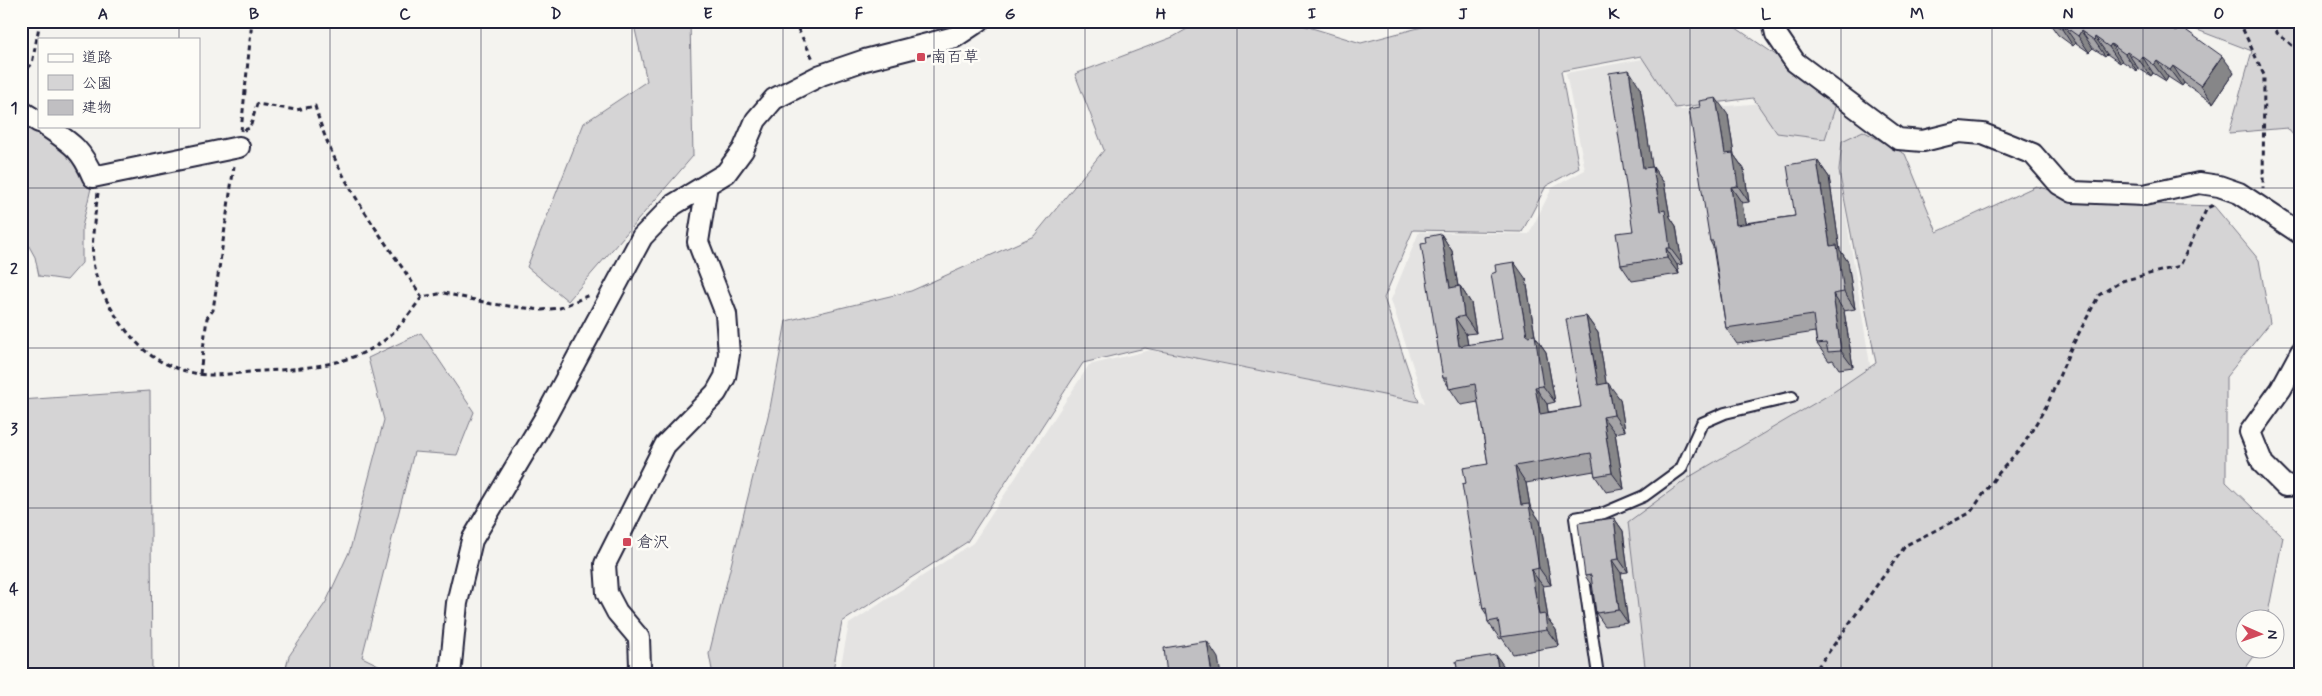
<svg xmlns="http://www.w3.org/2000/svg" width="2322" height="696" font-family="Mynerve,'Klee One',sans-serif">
<rect width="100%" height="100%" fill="#f4f3ef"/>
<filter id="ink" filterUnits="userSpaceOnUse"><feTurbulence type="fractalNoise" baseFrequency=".02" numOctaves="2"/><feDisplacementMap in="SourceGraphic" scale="10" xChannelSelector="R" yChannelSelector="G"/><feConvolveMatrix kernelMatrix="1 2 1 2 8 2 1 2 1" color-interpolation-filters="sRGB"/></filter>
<g filter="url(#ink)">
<path fill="#e4e3e2" d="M1648 58 1681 110 1833 97 1862 116 1878 137 1874 176 1841 185 1873 383 1641 628 1646 675H839L849 624 973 543 1089 365 1151 350 1425 403 1391 300 1419 232 1529 234 1552 188 1585 170 1566 73Z"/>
<path fill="#d5d4d5" stroke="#7c7b88" d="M633 21H690L693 156 568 301 527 267 584 123 647 81Z
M1201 21H1289L1361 43 1445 21H1726L1811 79 1835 108 1825 139 1777 133 1753 98 1675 108 1641 56 1561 71 1579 168 1546 186 1522 232 1413 230 1384 298 1419 402 1145 348 1083 363 967 542 842 622 832 675H713L709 654 770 408 786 321 911 291 1034 236 1104 150 1075 74 1173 37Z
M2174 21H2301V144L2287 128 2229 133 2252 51Z
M21 119 87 161 91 188 82 227V263L67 280 39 276 35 257 25 239 21 240Z
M1863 131 1905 154 1937 232 2036 186 2088 202 2214 206 2259 260 2270 323 2226 377V482L2283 537 2267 618H2244V648L2259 649 2241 675H1646L1628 522 1691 476 1832 393 1876 363 1839 171 1842 141Z
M421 333 474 412 457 455 414 452 362 657 399 675H284L289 656 326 602 350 550 384 420 368 358Z
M150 391 152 675H21V400Z"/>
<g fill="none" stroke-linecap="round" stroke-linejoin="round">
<defs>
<path id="service" d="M1598 675 1575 518 1604 513 1644 496 1681 469 1702 423 1725 413 1792 397"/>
<path id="minor" d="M1773 21 1776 34 1795 62 1898 139 1923 141 1959 132 1983 134 2033 154 2059 184 2073 192 2144 195 2199 183 2219 186 2239 193 2301 234
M21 111 39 122
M46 126C71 143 81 148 93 177L239 147
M2301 352 2281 389 2250 432 2263 464 2285 486 2301 485
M450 675 457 603 472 540 546 416 642 237 673 205 726 173 743 150 756 120 774 99 821 75 865 60 955 37 979 21
M637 675 640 666 639 638 617 612 607 593 605 564 665 445 716 393 725 377 729 354 726 314 698 242 707 185"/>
</defs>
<use href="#service" stroke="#22223b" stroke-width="14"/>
<use href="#minor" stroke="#22223b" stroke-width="24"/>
<path stroke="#22223b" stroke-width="3" stroke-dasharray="5 4" stroke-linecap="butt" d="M794 21 813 59
M2239 21 2264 75 2263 188
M2275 21 2277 33 2299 51
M21 74 32 64 40 21
M244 130 250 128 257 104 296 110 315 106C334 177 382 236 422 297
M241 131 252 21
M98 193C95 215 91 239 93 261 96 292 129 342 155 358 167 366 184 371 198 374 215 377 243 372 262 371 299 369 344 366 376 346 395 335 409 314 422 297L444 293 492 304 542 310 560 308 589 295
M200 374 207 318 213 310 234 166
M1812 675 1906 545 1970 513 1997 475 2024 444 2048 403 2071 348 2099 295 2122 281 2180 266 2207 208 2214 205"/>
<use href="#service" stroke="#fdfcf7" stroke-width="10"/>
<use href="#minor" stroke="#fdfcf7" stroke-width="20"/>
</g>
<path fill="#a5a4a7" stroke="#22223b" d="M2048 21H2142L2234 72 2213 103 2184 83 2182 86 2168 77 2166 81 2153 73 2151 76 2138 68 2137 71 2122 61 2120 63 2107 54 2105 56 2093 48 2089 52 2076 43 2073 46 2058 35Z
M1640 87 1652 167 1664 183 1670 217 1676 226 1682 264 1677 265 1679 274 1632 281 1621 265 1633 231Z
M1728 115 1734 155 1744 169 1749 202 1742 203 1745 223 1795 216 1817 160 1829 177 1840 250 1848 262 1855 309 1844 311 1853 367 1839 369 1833 360 1829 361 1817 344 1815 332 1737 344 1726 328 1713 247 1710 241Z
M1441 234 1452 251 1458 286H1460L1471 303 1476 333 1466 334 1468 345 1502 339 1526 279 1535 336 1546 352 1555 402 1547 404 1548 412 1581 407 1586 316 1598 333 1606 383 1620 399 1625 431 1615 433 1624 489 1606 492 1595 476 1594 471 1526 483 1530 506 1540 521 1551 585 1543 586 1548 619 1556 630 1559 646 1513 654 1502 638 1500 639 1488 622 1487 615 1483 609 1466 483 1488 464 1478 402 1461 405 1443 378 1427 243Z
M1614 518 1623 531 1628 572 1621 573 1628 623 1605 626 1596 613 1593 587 1585 576Z"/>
<path fill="#868688" stroke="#22223b" d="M2064 26 2076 43 2073 46 2062 29Z
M2081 31 2093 48 2089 52 2078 36Z
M2095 37 2107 54 2105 56 2094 40Z
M2111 44 2122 61 2120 63 2109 47Z
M2127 52 2138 68 2137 71 2125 54Z
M2142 56 2153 73 2151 76 2139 60Z
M2222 56 2234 72 2213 103 2201 86Z
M2157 61 2168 77 2166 81 2154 65Z
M2173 66 2184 83 2182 86 2170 70Z
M1629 70 1640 87 1655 185 1643 168Z
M1716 98 1728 115 1734 155 1744 169 1749 202 1738 186 1725 154Z
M1817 160 1829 177 1840 250 1848 262 1855 309 1844 292 1830 246Z
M1653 167 1664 183 1670 217 1676 226 1682 264 1670 248 1660 211Z
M1731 187 1742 203 1748 241 1736 225Z
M1441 234 1452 251 1461 304 1450 288Z
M1666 248 1677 265 1679 274 1667 258Z
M1514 262 1526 279 1535 336 1546 352 1555 402 1543 386 1527 336Z
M1460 286 1471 303 1476 333 1464 316Z
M1833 294 1844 311 1853 367 1841 351Z
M1586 316 1598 333 1609 401 1598 385Z
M1455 318 1466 334 1471 363 1459 346Z
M1608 383 1620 399 1625 431 1614 415Z
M1535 387 1547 404 1551 430 1540 414Z
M1603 417 1615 433 1624 489 1612 473Z
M1515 466 1526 483 1530 506 1540 521 1551 585 1539 568 1521 505Z
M1614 518 1623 531 1628 572 1619 559Z
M1612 560 1621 573 1628 623 1619 610Z
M1531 570 1543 586 1548 619 1556 630 1559 646 1547 630 1539 615Z
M1207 641 1218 658 1221 675H1212Z
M1496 655 1505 668 1506 675H1499Z"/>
<path fill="#c0bfc2" stroke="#22223b" d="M2050 21H2142L2146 24 2148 21H2154L2159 25 2162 21 2176 31 2180 26 2222 56 2201 86 2173 66 2170 70 2157 61 2154 65 2142 56 2139 60 2127 52 2125 54 2111 44 2109 47 2095 37 2094 40 2081 31 2078 36 2064 26 2062 29Z
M1629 70 1643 168 1653 167 1660 211 1665 210 1670 248H1666L1667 258 1621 265 1616 233 1633 231 1609 73Z
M1716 98 1725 154 1733 153 1738 186 1731 187 1736 225 1795 216 1787 165 1817 160 1830 246 1837 245 1844 292 1833 294 1841 351 1828 352 1826 343 1817 344 1813 315 1726 328 1713 241H1710L1689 109 1700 107 1699 101Z
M1441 234 1450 288 1460 286 1464 316 1455 318 1459 346 1502 339 1491 274 1496 272 1495 265 1514 262 1527 336 1535 335 1543 386 1535 387 1540 414 1581 407 1566 319 1586 316 1598 385 1608 383 1614 415 1603 417 1612 473 1595 476 1591 453 1515 466 1521 505 1529 504 1539 568 1531 570 1539 615 1545 614 1547 630 1501 637 1498 620 1488 622 1486 608 1483 609 1462 484 1466 483 1463 468 1488 464 1475 384 1449 389 1447 378H1443L1421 244 1427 243 1426 237Z
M1614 518 1619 559 1612 560 1619 610 1596 613 1591 575 1585 576 1578 523Z
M1207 641 1212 675H1167L1164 648Z
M1496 655 1499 675H1458L1456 661Z"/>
</g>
<path fill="none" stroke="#22223b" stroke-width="1" stroke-opacity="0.55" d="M179 21V39M330 21V675M481 21V675M632 21V675M783 21V675M934 21V675M1085 21V675M1237 21V675M1388 21V675M1539 21V675M1690 21V675M1841 21V675M1992 21V675M2143 21V675M179 126V675M21 188H2301M21 348H2301M21 508H2301"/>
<g fill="#d1495b" stroke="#fdfcf7" stroke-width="2">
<rect x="916" y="52" width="10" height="10" rx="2.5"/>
<rect x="622" y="537" width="10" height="10" rx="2.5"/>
</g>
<g text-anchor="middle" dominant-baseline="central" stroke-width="5" stroke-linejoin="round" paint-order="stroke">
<g font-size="16" fill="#22223b" stroke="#fdfcf7" text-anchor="start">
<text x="931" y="57">南百草</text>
<text x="637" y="542">倉沢</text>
</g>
</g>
<rect width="2322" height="696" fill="none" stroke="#fdfcf7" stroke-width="55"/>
<rect x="38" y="38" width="162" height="90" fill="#fdfcf7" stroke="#a5a5ac"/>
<rect x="48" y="54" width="25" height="8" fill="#fdfcf7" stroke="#a5a5ac"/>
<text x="82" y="62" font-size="15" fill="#22223b">道路</text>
<rect x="48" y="75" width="25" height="15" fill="#d5d4d5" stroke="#a5a5ac"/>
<text x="82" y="88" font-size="15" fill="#22223b">公園</text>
<rect x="48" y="100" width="25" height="15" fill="#c0bfc2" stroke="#a5a5ac"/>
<text x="82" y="112" font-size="15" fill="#22223b">建物</text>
<g transform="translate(2260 634) rotate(92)"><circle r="24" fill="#fdfcf7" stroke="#a5a5ac"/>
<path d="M0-4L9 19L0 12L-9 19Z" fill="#d1495b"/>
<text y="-8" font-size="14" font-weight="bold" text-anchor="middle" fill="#22223b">N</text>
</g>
<rect x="28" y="28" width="2266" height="640" fill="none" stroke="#22223b" stroke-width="2"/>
<g font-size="16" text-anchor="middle" font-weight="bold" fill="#22223b">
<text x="103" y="19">A</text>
<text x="254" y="19">B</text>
<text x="405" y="19">C</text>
<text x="556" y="19">D</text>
<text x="708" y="19">E</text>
<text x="859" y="19">F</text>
<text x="1010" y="19">G</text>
<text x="1161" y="19">H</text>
<text x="1312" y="19">I</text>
<text x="1463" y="19">J</text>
<text x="1614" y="19">K</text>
<text x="1766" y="19">L</text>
<text x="1917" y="19">M</text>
<text x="2068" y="19">N</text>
<text x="2219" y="19">O</text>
<text x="14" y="113">1</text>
<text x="14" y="274">2</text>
<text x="14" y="434">3</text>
<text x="14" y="594">4</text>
</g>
</svg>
